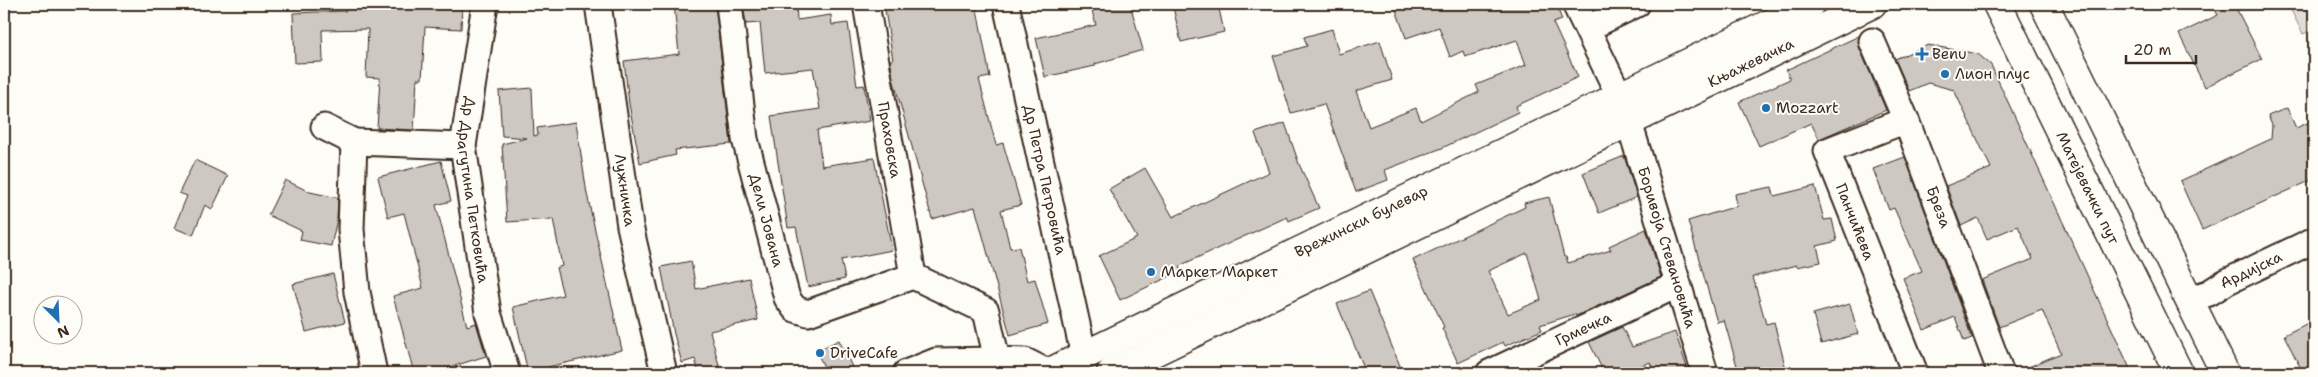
<svg xmlns="http://www.w3.org/2000/svg" width="2318" height="377" font-family="'Shantell Sans',sans-serif">
<rect width="100%" height="100%" fill="#fdfcf7"/>
<filter id="ink" filterUnits="userSpaceOnUse"><feTurbulence type="fractalNoise" baseFrequency=".02" numOctaves="2"/><feDisplacementMap in="SourceGraphic" scale="10" xChannelSelector="R" yChannelSelector="G"/><feConvolveMatrix kernelMatrix="1 2 1 2 8 2 1 2 1" color-interpolation-filters="sRGB"/></filter>
<g filter="url(#ink)">
<path fill="#e1ded7" stroke="#8e847a" d="M2288 4H2314V29L2303 34Z"/>
<path fill="#cdc8c2" stroke="#3b2a1e" fill-rule="evenodd" d="M346 4H462L461 29 425 27 422 79H417L414 130 377 128 380 78 366 77 368 29 322 30 323 62 295 63 293 13 346 11Z
M674 4H715L731 144 675 150 676 155 640 163 629 104 624 61 679 54Z
M743 4H796L797 20 831 15 832 25 848 23 857 86 864 85 870 121 817 130 822 166 874 158 892 250 841 260 845 279 808 287 796 227 788 228 771 116 820 109 813 68 765 73 760 23 746 24Z
M884 4H976L990 77 979 79 996 145 1003 143 1021 205 1001 210 1010 248 1019 247 1027 281 1035 279 1048 324 1010 335 975 207 932 219 893 78 890 60H893Z
M1116 4H1130L1143 50 1095 64V66L1045 77 1036 38 1096 25 1092 11Z
M1189 4H1218L1224 32 1181 42 1173 7Z
M1394 4H1556L1562 20 1553 23 1578 77 1516 106 1518 112 1442 148 1385 170 1388 180 1356 192 1324 104 1291 113 1273 56 1307 46 1304 37 1332 29 1339 54 1380 41 1392 80 1356 91 1369 127 1416 108 1421 121 1479 92 1476 85 1526 65 1517 40 1465 57 1463 51 1450 57 1439 27 1406 38Z
M2212 4H2234L2262 59 2205 87 2179 34 2218 15Z
M1859 36V47L1886 110 1819 139 1811 123 1759 146 1739 102 1790 79 1786 70Z
M1928 45 1978 54 1991 65 2132 373H2015L2061 353 2042 310 1999 327 1982 280 2033 259 2018 226 1987 239 1978 218 1961 226 1946 186 1991 168 1954 90 1928 83 1909 91 1895 59Z
M532 88 534 136 538 135 537 128 576 122 587 194 622 350 548 367 550 373H528L513 307 563 295 556 268 562 266 553 219 507 222 502 144 527 138 502 136 499 91Z
M2287 108 2296 128 2314 120V179L2202 230 2180 181 2271 139 2272 125 2268 116Z
M1285 123 1299 164 1319 208 1289 221 1287 217 1179 266 1181 271 1120 300 1099 256 1137 238 1109 189 1145 168 1173 217 1269 172 1255 133Z
M1624 156 1637 197 1599 213 1583 173Z
M1905 157 1972 338 1964 341 1955 317 1924 330 1903 278 1922 271 1894 208 1889 210 1873 169Z
M195 160 228 176 212 209 205 205 193 235 174 228 187 196 179 193Z
M441 161 451 201 436 205 467 326 476 323 486 356 441 370 442 373H414L393 296 423 288 404 213 388 217 378 177Z
M285 180 310 192 338 198 337 219 331 246 300 240 302 231 268 215Z
M1815 186 1824 220 1832 219 1837 241 1817 246 1821 262 1797 267V265L1753 277 1766 324 1774 322 1787 373H1739L1724 320 1717 322 1688 221 1737 206 1735 194 1772 187 1774 196Z
M1549 197 1564 257H1566L1568 263 1611 250 1609 246 1646 229 1661 277 1576 316 1575 314 1540 325 1542 330 1505 346 1503 342 1458 363 1442 328 1444 327 1413 260 1525 207 1524 203ZM1527 253 1541 300 1508 314 1488 271Z
M691 261 696 289 749 278 758 320 710 331 721 373H699L695 359 682 363 674 334 661 267Z
M333 274 345 322 306 332 293 284Z
M1369 291 1403 373H1366L1337 304Z
M1850 304 1858 334 1821 344 1813 314Z
M2314 320V373H2303L2284 335Z
M1622 327 1632 347 1675 332 1689 373H1654L1650 362 1627 373H1604L1589 342Z
M839 340 855 373H827L816 351Z"/>
<g fill="none" stroke-linecap="round" stroke-linejoin="round">
<defs>
<g id="minor">
<path id="s1" d="M485 4 463 146 488 313 507 373"/>
<path id="s2" d="M598 4 630 226 664 373"/>
<path id="s3" d="M729 4 745 139 787 298 795 309 808 313 913 276"/>
<path id="s4" d="M866 4 913 276"/>
<path id="s5" d="M1006 4 1084 356"/>
<path d="M1575 4 1620 97"/>
<path d="M1588 28 1637 4"/>
<path id="s6" d="M1872 41 1906 120 2001 373"/>
<path id="s7" d="M1906 120 1827 151 1915 373"/>
<path id="s8" d="M1629 122 1705 373"/>
<path d="M324 127 354 142"/>
<path d="M913 276 986 311 997 360"/>
<path id="s9" d="M2189 299 2209 293 2226 282 2314 240"/>
<path d="M374 373 357 292 351 229 354 142 463 146"/>
<path d="M906 373 936 361 997 360 1025 361 1049 373"/>
<path id="s10" d="M1489 373 1677 285"/>
</g>
<g id="major">
<path id="s11" d="M1997 4 2179 373"/>
<path d="M2044 4 2225 373"/>
<path id="s12" d="M1048 373 1810 4"/>
<path id="s13" d="M1111 373 1872 4"/>
</g>
</defs>
<use href="#minor" stroke="#3b2a1e" stroke-width="29"/>
<use href="#major" stroke="#3b2a1e" stroke-width="31"/>
<use href="#minor" stroke="#fdfcf7" stroke-width="25"/>
<use href="#major" stroke="#fdfcf7" stroke-width="28"/>
</g>
</g>
<g fill="#1f6fb2" stroke="#fdfcf7" stroke-width="2">
<path d="M1919.5 46.5h5v5h5v5h-5v5h-5v-5h-5v-5h5z"/>
<circle cx="1945" cy="74" r="5"/>
<circle cx="1766" cy="108" r="5"/>
<circle cx="1151" cy="272" r="5"/>
<circle cx="820" cy="353" r="5"/>
</g>
<g text-anchor="middle" dominant-baseline="central" stroke-width="4" stroke-linejoin="round" paint-order="stroke">
<g font-size="15" fill="#3b2a1e" stroke="#fdfcf7" text-anchor="start">
<text x="1932" y="54">Benu</text>
<text x="1955" y="74">Лион плус</text>
<text x="1776" y="108">Mozzart</text>
<text x="1161" y="272">Маркет Маркет</text>
<text x="830" y="353">DriveCafe</text>
</g>
<g font-size="15" fill="#3b2a1e" stroke="#fdfcf7">
<text stroke="none"><textPath href="#s13" startOffset="711">Књажевачка</textPath></text>
<text stroke="none"><textPath href="#s4" startOffset="138">Праховска</textPath></text>
<text stroke="none"><textPath href="#s5" startOffset="180">Др Петра Петровића</textPath></text>
<text stroke="none"><textPath href="#s11" startOffset="205">Матејевачки пут</textPath></text>
<text stroke="none"><textPath href="#s1" startOffset="188">Др Драгутина Петковића</textPath></text>
<text stroke="none"><textPath href="#s2" startOffset="188">Лужничка</textPath></text>
<text stroke="none"><textPath href="#s6" startOffset="179">Бреза</textPath></text>
<text stroke="none"><textPath href="#s3" startOffset="220">Дели Јована</textPath></text>
<text stroke="none"><textPath href="#s12" startOffset="348">Врежински булевар</textPath></text>
<text stroke="none"><textPath href="#s7" startOffset="161">Панчићева</textPath></text>
<text stroke="none"><textPath href="#s8" startOffset="131">Боривоја Стевановића</textPath></text>
<text stroke="none"><textPath href="#s9" startOffset="69">Ардијска</textPath></text>
<text stroke="none"><textPath href="#s10" startOffset="104">Грмечка</textPath></text>
</g>
</g>
<rect width="2318" height="377" fill="none" stroke="#fdfcf7" stroke-width="20"/>
<rect x="10" y="10" width="2298" height="357" fill="none" stroke="#3b2a1e" stroke-width="2" filter="url(#ink)"/>
<g transform="translate(58 320) rotate(156)"><circle r="24" fill="#fdfcf7" stroke="#afa8a0"/>
<path d="M0-4L9 19L0 12L-9 19Z" fill="#1f6fb2"/>
<text y="-8" font-size="14" font-weight="bold" text-anchor="middle" fill="#3b2a1e">N</text>
</g>
<path d="M2126 55v8h70v-8" fill="none" stroke="#3b2a1e" stroke-width="2.5"/>
<text x="2133" y="55" font-size="15" fill="#3b2a1e" stroke="#fdfcf7" stroke-width="4" paint-order="stroke">20 m</text>
</svg>
